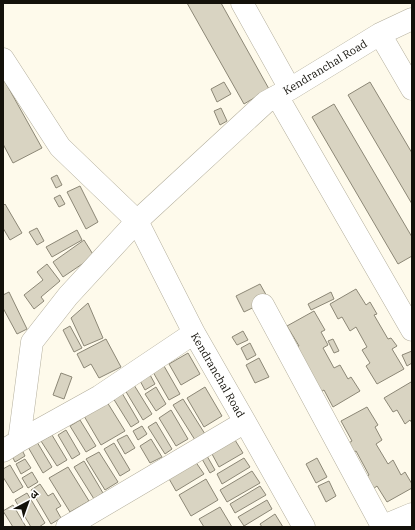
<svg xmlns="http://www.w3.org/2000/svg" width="415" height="530" font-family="'IBM Plex Serif','Noto Sans Devanagari',serif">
<rect width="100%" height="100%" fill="#fefaeb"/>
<path fill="#d9d4c2" stroke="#8c8776" d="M187 3H221L269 89 244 104Z
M3 78 42 148 13 163 3 144Z
M224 82 231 94 217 102 211 89Z
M370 82 412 153V204L348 95Z
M334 104 412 237V256L398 264 312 117Z
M221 108 227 121 220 125 214 111Z
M57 175 62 185 56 188 51 178Z
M80 186 98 222 86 229 67 192Z
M60 195 65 204 59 207 54 198Z
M5 204 22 233 10 240 3 228V206Z
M37 228 44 241 37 245 29 232Z
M77 230 82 240 52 257 46 247Z
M84 240 94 256 63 277 53 262Z
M47 264 60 281 41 297 44 301 34 309 24 295 43 280 37 272Z
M260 284 269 300 244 312 236 296Z
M356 289 366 305 370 302 377 314 374 315 388 339 391 338 397 346 392 349 404 369 377 384 366 366 370 363 362 350 367 347 356 327 350 331 342 317 338 319 330 304Z
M9 292 27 329 17 334 3 308V295Z
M331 292 334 299 311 310 308 304Z
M88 303 103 338 84 346 71 318Z
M314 311 325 330 321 332 328 345 323 348 334 368 340 365 348 379 351 377 360 391 333 407 324 390 319 393 294 348 299 346 287 326Z
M70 326 82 348 74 352 63 330Z
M243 331 248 340 237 345 232 337Z
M106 339 121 367 99 378 91 364 84 368 77 354Z
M333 339 339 351 334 353 328 341Z
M250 343 256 355 247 360 241 348Z
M412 351V363L407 366 402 355Z
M188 353 200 374 181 385 169 364Z
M259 358 269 377 255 383 246 365Z
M164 366 180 394 169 400 153 372Z
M61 373 72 377 64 399 53 395Z
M149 373 155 384 145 390 139 379Z
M411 382 412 384V423L410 420 405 424 397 410 393 412 384 398Z
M134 385 152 414 143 420 125 390Z
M156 387 166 404 156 411 145 394Z
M205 387 222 416 204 427 187 398Z
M122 393 139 422 131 427 113 398Z
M183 399 205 434 195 440 173 405Z
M107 402 125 431 101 445 84 416Z
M367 407 378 425 375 427 382 440 376 444 388 464 393 460 401 475 405 472 412 484V488L387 502 377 486 373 489 366 477 369 475 356 451 352 453 347 444 352 441 341 421Z
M171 410 188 439 176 446 159 418Z
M80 420 96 446 86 452 70 426Z
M156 422 172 449 165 454 148 427Z
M142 426 147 434 138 440 133 431Z
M66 430 80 454 72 459 58 435Z
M52 435 67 460 57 466 41 441Z
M127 435 135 448 125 454 117 440Z
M151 439 162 457 150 463 140 446Z
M235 440 243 453 219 467 212 454Z
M37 442 52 467 43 473 28 447Z
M114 443 130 470 120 476 104 449Z
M21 448 25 456 15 462 11 454Z
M99 452 118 482 105 490 86 459Z
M207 456 215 470 210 473 202 459Z
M244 458 250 467 222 484 217 474Z
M317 458 327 477 316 483 306 464Z
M25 459 31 468 21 474 16 464Z
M84 461 103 493 94 499 74 467Z
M195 461 204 474 176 491 168 477Z
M10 465 23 487 13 493 3 477V469Z
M68 467 89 501 70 512 49 478Z
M252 471 260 483 227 502 220 490Z
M32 472 38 482 28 488 22 478Z
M206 479 218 500 191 516 179 495Z
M329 481 336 496 326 502 318 486Z
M40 484 48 496 53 493 61 506 56 509 61 518 51 524 31 490Z
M260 486 266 495 235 513 230 504Z
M27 493 45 523 39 527H31L15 500Z
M267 500 272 509 244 526 238 517Z
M13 505 26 527H13L3 511Z
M220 507 232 527H204L199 519Z
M275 514 283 527H262L260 524Z"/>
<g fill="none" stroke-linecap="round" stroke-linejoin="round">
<defs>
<path id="minor" d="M242 3 290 89
M380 34 412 89
M3 59 60 147 137 221 194 333 245 422 304 527
M277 96 412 330
M263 305 382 526
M19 441 100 396 194 333
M3 451 19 441 32 342 68 296 137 221 266 102 290 89 380 34 412 19
M67 527 245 422
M381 527 412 514"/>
</defs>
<use href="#minor" stroke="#b3ae9c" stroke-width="23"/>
<use href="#minor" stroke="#fff" stroke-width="22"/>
</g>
<g text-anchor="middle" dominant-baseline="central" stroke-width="3" stroke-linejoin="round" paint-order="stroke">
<g font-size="11" fill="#13110a" stroke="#fff">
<text transform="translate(325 67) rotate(-31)">Kendranchal Road</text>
<text transform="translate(218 375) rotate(60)">Kendranchal Road</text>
</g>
</g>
<rect width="415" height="530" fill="none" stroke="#13110a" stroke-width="8"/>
<g transform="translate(28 502) rotate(41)" stroke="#ffffff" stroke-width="3" paint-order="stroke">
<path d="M0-3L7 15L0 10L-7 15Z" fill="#13110a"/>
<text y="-6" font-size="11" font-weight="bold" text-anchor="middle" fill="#13110a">उ</text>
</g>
</svg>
